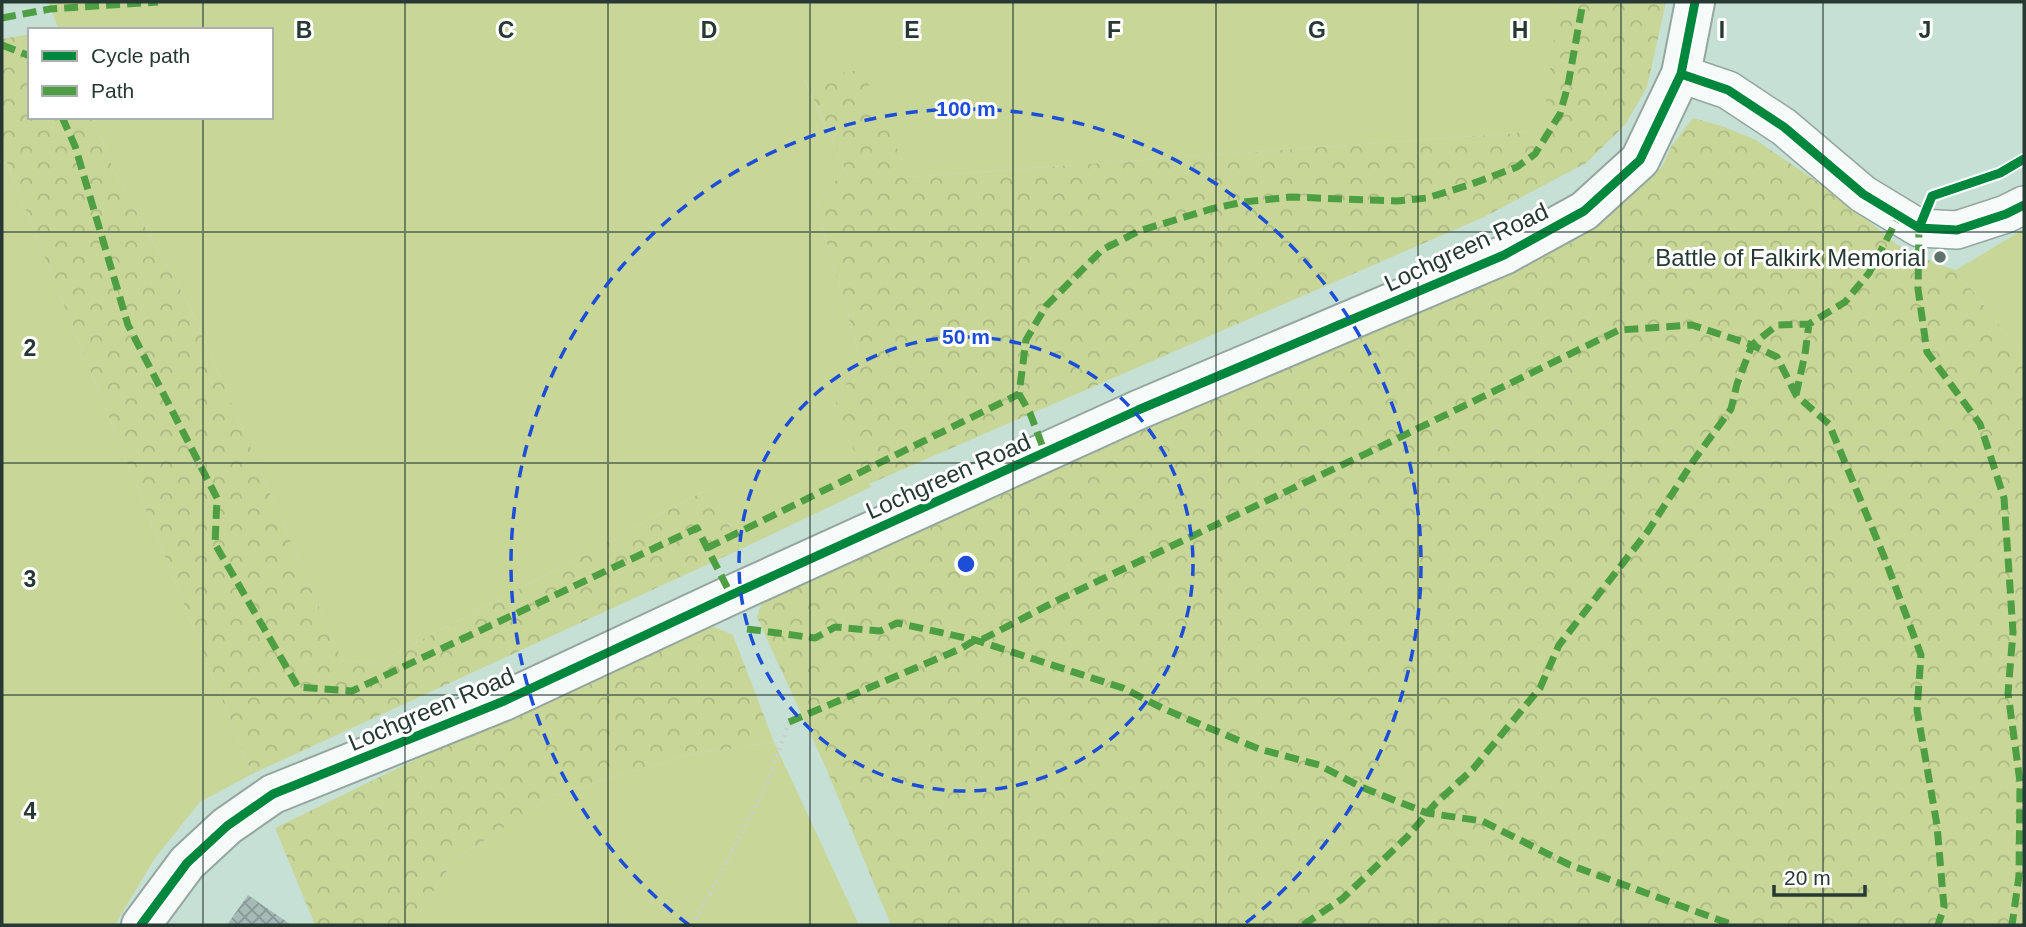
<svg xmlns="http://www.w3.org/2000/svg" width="2026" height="927" font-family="Helvetica,sans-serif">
<defs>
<pattern id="forest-crowns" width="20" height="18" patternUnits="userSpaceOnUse" patternTransform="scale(1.75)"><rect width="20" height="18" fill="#c8d798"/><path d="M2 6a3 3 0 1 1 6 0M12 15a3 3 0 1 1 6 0" fill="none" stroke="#acb983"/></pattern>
<pattern id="building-cross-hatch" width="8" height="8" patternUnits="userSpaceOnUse" patternTransform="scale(1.75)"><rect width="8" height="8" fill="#a6bbb6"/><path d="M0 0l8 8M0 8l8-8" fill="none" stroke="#879995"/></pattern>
</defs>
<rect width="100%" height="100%" fill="#c6e0d6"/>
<path fill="#c8d798" d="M48 2H1559L1543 131 910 177 862 71 804 79 845 169 816 205 860 358 834 407 871 487 741 549 710 488 378 663 342 661 191 309 114 171 93 117H271V30H59Z
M2 150 252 774 200 802 155 858 115 925H2Z
M2024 229V357L1956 270Z
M774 742 859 925H411L454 860 552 796 687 755Z"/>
<path fill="url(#forest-crowns)" d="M1559 2H1666L1647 87 1625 125 1586 163 1484 217 869 484 834 407 860 358 816 205 845 169 804 78 862 70 910 177 1542 131Z
M30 34V117H93L114 171 191 309 342 661 378 663 710 488 741 549 252 774 2 150V39Z
M1693 118 1722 126 1756 140 1841 198 1896 244 1937 264 1956 270 2024 357V925H891L826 768 757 617 766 589 1629 195 1662 167 1672 145Z
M712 626 733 635 774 742 687 755 552 796 454 860 411 925H315L275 828 595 672Z"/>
<path fill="url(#building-cross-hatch)" d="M248 895 290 924 289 925H227Z"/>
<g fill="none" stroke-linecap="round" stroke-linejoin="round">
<defs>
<path id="street" d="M1681 74 1728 90 1784 127 1863 194 1919 228 1957 230 2006 214 2024 205"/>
<path id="secondary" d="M141 925 187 863 227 826 273 794 504 701 731 595 1138 410 1504 255 1584 211 1640 160 1681 74 1695 2"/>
</defs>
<use href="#street" stroke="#93a69f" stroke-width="40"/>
<use href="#secondary" stroke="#93a69f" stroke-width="42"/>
<path stroke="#c8d0cd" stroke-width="4.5" stroke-dasharray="2 5" stroke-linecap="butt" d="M692 925 715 885 768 781 789 722"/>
<use href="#street" stroke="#f6faf9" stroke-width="37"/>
<use href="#secondary" stroke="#f6faf9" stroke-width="38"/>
<path stroke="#4e9f43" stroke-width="7" stroke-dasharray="14 7" stroke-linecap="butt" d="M2 18 50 9 158 2
M2 45 30 56
M62 117 75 146 128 325 217 498 215 544 298 687 352 691 697 528 731 595
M1921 224 1919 228 1918 289 1927 352 1980 424 2004 498 2013 632 2008 693 2020 782 2019 876 2012 925
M1019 394 1030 413 1045 453
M1796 395 1805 354 1809 324
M707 548 1019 394 1026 340 1046 306 1102 250 1139 231 1211 209 1243 202 1291 197 1397 201 1427 198 1469 185 1517 167 1535 154 1560 114 1568 85 1583 2
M747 629 815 638 835 627 880 631 897 623 975 640 1123 688 1164 709 1259 749 1319 765 1361 787 1427 813 1482 821 1570 865 1733 925
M789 722 962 648 975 640 983 639 1060 599 1384 445 1619 330 1692 325 1752 345 1777 357 1796 395 1829 424 1885 559 1921 655 1917 710 1937 825 1944 907 1938 925
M1303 925 1342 899 1407 837 1435 804 1473 769 1540 688 1559 645 1648 531 1694 460 1731 409 1737 384 1752 345 1777 325 1809 324 1845 302 1869 273 1899 216"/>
<defs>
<path id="cycleway" d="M1681 74 1728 90 1784 127 1863 194 1919 228 1957 230 2006 214 2024 205
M1919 228 1932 196 2000 173 2024 159
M141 925 187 863 227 826 273 794 504 701 731 595 1138 410 1504 255 1584 211 1640 160 1681 74 1695 2"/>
</defs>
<use href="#cycleway" stroke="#fff" stroke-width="13"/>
<use href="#cycleway" stroke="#00873e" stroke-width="9"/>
</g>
<path fill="none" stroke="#273933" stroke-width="2" stroke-opacity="0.55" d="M203 2V30M405 2V925M608 2V925M810 2V925M1013 2V925M1216 2V925M1418 2V925M1621 2V925M1823 2V925M203 117V925M2 232H2024M2 463H2024M2 695H2024"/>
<g fill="none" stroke="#1d4ed8" stroke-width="3.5" stroke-dasharray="12 9">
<circle cx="966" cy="564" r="227"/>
<path d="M689 925A455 455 0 1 1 1243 925"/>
</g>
<circle fill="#5f736c" stroke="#fff" stroke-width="2.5" cx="1940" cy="257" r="7"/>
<g text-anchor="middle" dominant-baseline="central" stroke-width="6" stroke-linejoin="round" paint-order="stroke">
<g font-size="24" fill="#273933" stroke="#fff">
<text transform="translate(1466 247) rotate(-25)">Lochgreen Road</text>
<text transform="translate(948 476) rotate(-24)">Lochgreen Road</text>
<text transform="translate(431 709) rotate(-23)">Lochgreen Road</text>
</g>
<g font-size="24" fill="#273933" stroke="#fff" text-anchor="end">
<text x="1926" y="257">Battle of Falkirk Memorial</text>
</g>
</g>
<g font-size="23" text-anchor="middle" font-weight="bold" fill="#273933" stroke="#fff" stroke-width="6" stroke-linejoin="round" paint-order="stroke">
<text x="304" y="38">B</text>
<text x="506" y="38">C</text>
<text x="709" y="38">D</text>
<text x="912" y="38">E</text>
<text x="1114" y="38">F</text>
<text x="1317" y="38">G</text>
<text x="1520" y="38">H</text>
<text x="1722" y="38">I</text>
<text x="1925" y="38">J</text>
<text x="30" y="356">2</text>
<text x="30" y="587">3</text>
<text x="30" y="819">4</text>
</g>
<circle cx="966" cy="564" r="10" fill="#1d4ed8" stroke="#fff" stroke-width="3.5"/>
<g font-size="21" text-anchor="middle" font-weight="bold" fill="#1d4ed8" stroke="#fff" stroke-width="6" stroke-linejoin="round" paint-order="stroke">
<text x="966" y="116">100 m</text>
<text x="966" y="344">50 m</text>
</g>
<rect width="2026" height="927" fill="none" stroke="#273933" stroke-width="7"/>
<rect x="28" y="28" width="245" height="91" fill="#ffffff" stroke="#a9b0ad" stroke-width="2"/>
<rect x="42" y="51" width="35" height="10" fill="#00873e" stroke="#a9b0ad" stroke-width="2"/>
<text x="91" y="63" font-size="21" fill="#273933">Cycle path</text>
<rect x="42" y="86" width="35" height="10" fill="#4e9f43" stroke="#a9b0ad" stroke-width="2"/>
<text x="91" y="98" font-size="21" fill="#273933">Path</text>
<path d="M1774 885v10h91v-10" fill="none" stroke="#273933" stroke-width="3.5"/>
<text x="1784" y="885" font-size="21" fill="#273933" stroke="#ffffff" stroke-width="5" paint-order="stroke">20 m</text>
</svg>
